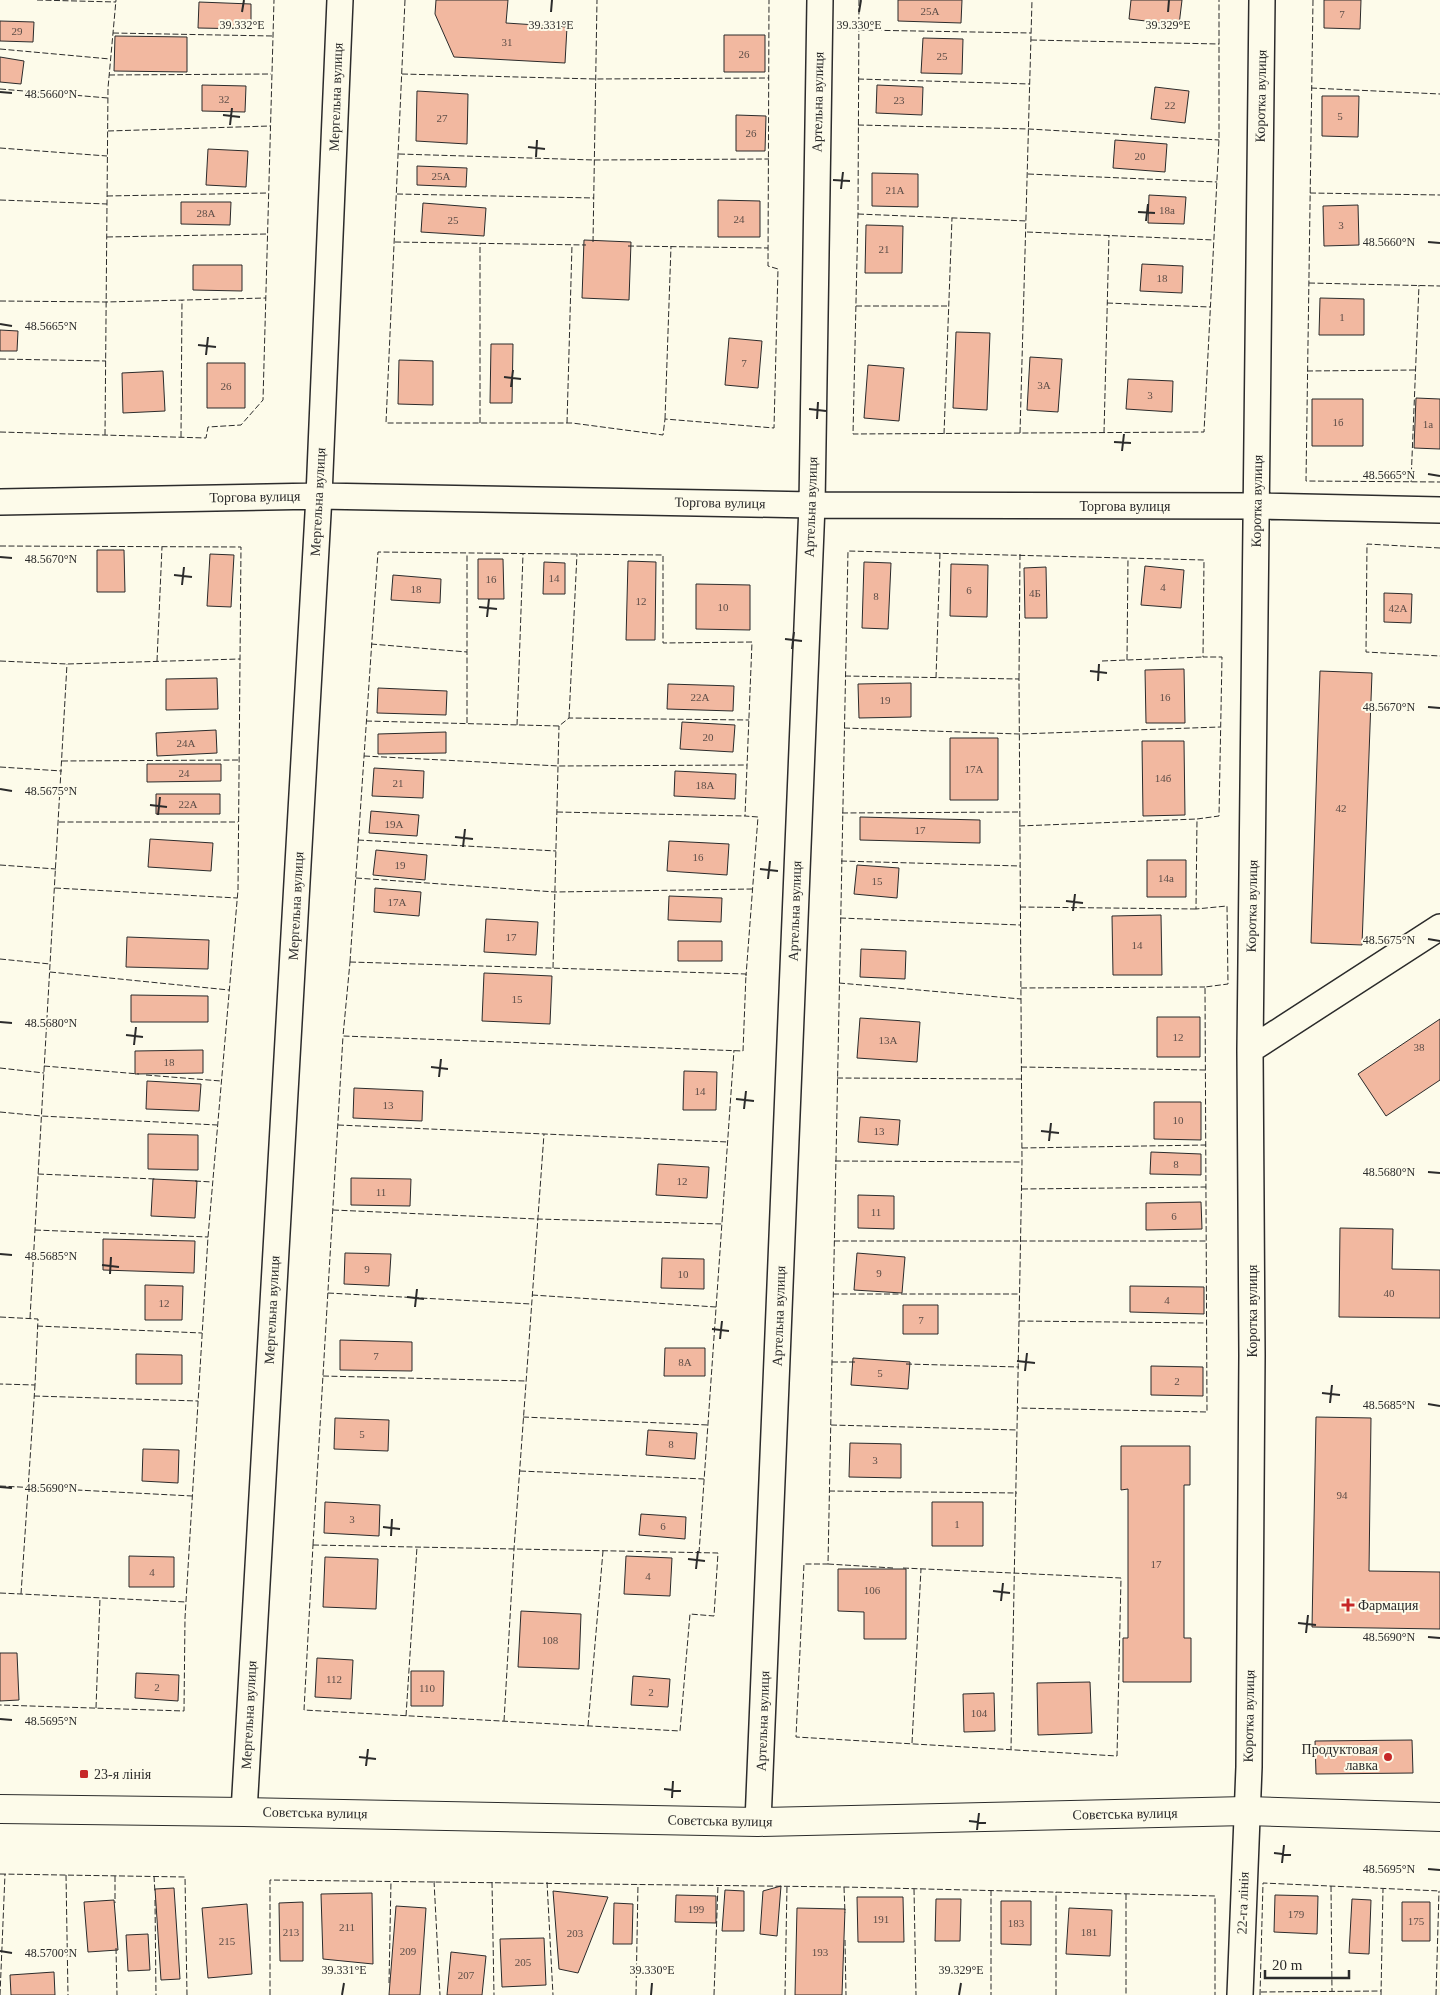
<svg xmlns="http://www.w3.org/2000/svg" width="1440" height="1995" font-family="Georgia,serif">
<rect width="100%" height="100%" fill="#fdfbea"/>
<path fill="#f2b8a0" stroke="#2b2b2b" d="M436 0H508L506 23 567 27 565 63 454 57 435 14Z
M898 0H962L961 23 898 21Z
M1131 0H1182L1179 25 1129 19Z
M1324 0H1361L1360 29 1324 28Z
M199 2 251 4V29L198 28Z
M0 21 34 22 33 42 0 41Z
M724 35H765V72H724Z
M115 36 187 37V72L114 71Z
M923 38 963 39 962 74 921 73Z
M0 57 24 61 21 84 0 82Z
M202 85 246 86 245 112 202 111Z
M877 85 923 87 922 115 876 113Z
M1155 87 1189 91 1185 123 1151 119Z
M417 91 468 94 467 144 416 141Z
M1322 96H1359L1358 137 1322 136Z
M736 115 766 116 765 151H736Z
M1115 140 1167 144 1165 172 1113 168Z
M208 149 248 151 246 187 206 185Z
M417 166 467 168 466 187 417 185Z
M872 173 918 174V207L872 206Z
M1149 195 1186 197 1184 224 1148 223Z
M718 200 760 201V237H718Z
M181 202H231L230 225 181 224Z
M423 203 486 208 484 236 421 232Z
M1358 205 1359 245 1324 246 1323 206Z
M866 225 903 226 902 273H865Z
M584 240 631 242 629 300 582 298Z
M1142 264 1183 266 1182 293 1140 291Z
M193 265H242V291L193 290Z
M1320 298 1364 299V335H1319Z
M0 330 18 331 17 351H0Z
M956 332 990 333 987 410 953 408Z
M729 338 762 341 758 388 725 385Z
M491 344H513L512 403H490Z
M1030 357 1062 359 1058 412 1027 410Z
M399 360 433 361V405L398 404Z
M207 363H245V408H207Z
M868 365 904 368 899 421 864 418Z
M163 371 165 411 123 413 122 373Z
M1128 379 1173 381 1172 412 1126 409Z
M1416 398 1440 399V449L1414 448Z
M1312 399H1363V446H1312Z
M97 550H124L125 592H97Z
M210 554 234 555 231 607 207 606Z
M478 559H503L504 599H478Z
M628 561 656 562 655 640H626Z
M544 562 565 563V594H543Z
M864 562 891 563 888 629 862 628Z
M951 564 988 565 987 617 950 616Z
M1145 566 1184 570 1181 608 1141 605Z
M1046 567 1047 618H1025L1024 568Z
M393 575 441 579 440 603 391 600Z
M696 584 750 585V630L696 629Z
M1384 593 1412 594 1411 623 1384 622Z
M1184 669 1185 723H1146L1145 670Z
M1320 671 1372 673 1362 945 1311 943Z
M217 678 218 709 166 710V679Z
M911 683V717L859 718 858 684Z
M668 684 734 686 733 711 667 709Z
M378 688 447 691 446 715 377 713Z
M682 722 735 725 733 752 680 749Z
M216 730 217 753 157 756 156 733Z
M446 732V753L378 754V734Z
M950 738H998V800H950Z
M1142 741H1184L1185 815 1143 816Z
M147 764H221V781L147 782Z
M374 768 424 771 423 798 372 796Z
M675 771 736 774 735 799 674 796Z
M156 794H220V814H156Z
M371 811 419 815 417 836 369 833Z
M860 817 980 820V843L860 840Z
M150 839 213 843 211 871 148 867Z
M669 841 729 844 727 875 667 871Z
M376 850 427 855 425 880 373 875Z
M1147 860H1186V897H1147Z
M857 865 899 868 897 898 854 894Z
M375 888 421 892 419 916 374 912Z
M669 896 722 898 721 922 668 920Z
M1161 915 1162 975H1113L1112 916Z
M486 919 538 922 536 955 484 952Z
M127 937 209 940 208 969 126 967Z
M678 941H722V961H678Z
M861 949 906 951 905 979 860 977Z
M484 973 552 976 550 1024 482 1021Z
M131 995 208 996V1022H131Z
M1157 1017H1200V1057H1157Z
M860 1018 920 1022 917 1062 857 1058Z
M1440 1019V1080L1386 1116 1358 1074Z
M203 1050V1073L135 1074V1051Z
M684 1071 717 1072 716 1110H683Z
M147 1081 201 1084 199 1111 146 1109Z
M354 1088 423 1091 422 1121 353 1118Z
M1154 1102H1201V1140L1154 1139Z
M860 1117 900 1120 898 1145 858 1142Z
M148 1134 198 1135V1170L148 1169Z
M1151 1152 1201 1154V1175L1150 1174Z
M658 1164 709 1167 707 1198 656 1195Z
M351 1178 411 1179 410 1206 351 1205Z
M153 1179 197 1181 195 1218 151 1216Z
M858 1195 894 1196V1229L858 1228Z
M1201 1202 1202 1229 1146 1230V1203Z
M1340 1228 1393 1229 1392 1269 1440 1270V1318L1339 1317Z
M103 1239 195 1241 194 1273 103 1270Z
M345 1253 391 1254 389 1286 344 1284Z
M857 1253 905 1257 902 1293 854 1290Z
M662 1258 704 1259V1289L661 1288Z
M145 1285 183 1286 182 1320H145Z
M1130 1286 1204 1287V1314L1130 1312Z
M903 1305H938V1334H903Z
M340 1340 412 1342V1371L340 1370Z
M665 1348H705V1376H664Z
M136 1354 182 1355V1384H136Z
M853 1358 910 1362 908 1389 851 1385Z
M1151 1366 1203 1367V1396L1151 1395Z
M1316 1417 1371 1418 1369 1571 1440 1572V1629L1312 1627Z
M335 1418 389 1420 388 1451 334 1449Z
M648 1430 697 1433 695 1459 646 1455Z
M850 1443 901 1444V1478L849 1477Z
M1121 1446H1190V1485H1184V1638H1191V1682H1123V1638H1128V1489L1121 1490Z
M143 1449 179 1450 178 1483 142 1481Z
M325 1502 380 1505 379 1536 324 1533Z
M932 1502H983V1546H932Z
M641 1514 686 1517 685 1539 639 1535Z
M129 1556 174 1557V1587H129Z
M626 1556 672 1558 670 1596 624 1594Z
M325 1557 378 1559 376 1609 323 1607Z
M838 1569H906V1639H864V1612L838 1611Z
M521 1611 581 1614 579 1669 518 1667Z
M0 1653H17L19 1700 0 1701Z
M317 1658 353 1660 351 1699 315 1697Z
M411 1671H444L443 1706H411Z
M136 1673 179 1675 178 1701 135 1698Z
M633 1676 670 1679 668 1707 631 1705Z
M1090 1682 1092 1733 1038 1735 1037 1683Z
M994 1693 995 1731 964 1732 963 1694Z
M1412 1740 1413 1773 1316 1774 1315 1741Z
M781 1886 777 1936 760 1934 763 1891Z
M174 1888 180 1979 161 1980 155 1889Z
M725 1890 744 1891V1931H722Z
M553 1891 608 1897 578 1973 559 1969Z
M372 1893 373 1964 323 1959 321 1894Z
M676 1895 716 1896V1923L675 1922Z
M1275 1895 1318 1896 1317 1934 1274 1932Z
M857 1897H903L904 1942H858Z
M936 1899H961L960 1941H935Z
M1352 1899 1371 1900 1369 1954 1349 1953Z
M114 1900 118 1950 88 1952 84 1902Z
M1001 1901H1031V1945L1001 1944Z
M303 1902V1961H280L279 1903Z
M1402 1902H1430V1941H1402Z
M614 1903 633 1904 632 1944H613Z
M247 1904 252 1974 208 1978 202 1908Z
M396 1906 426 1908 420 1995H389Z
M797 1908 845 1909 842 1995H795Z
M1069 1908 1112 1910 1110 1956 1066 1954Z
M148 1934 150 1970 128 1971 126 1935Z
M544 1938 546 1985 502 1987 500 1939Z
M451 1952 486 1956 482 1995H447Z
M54 1972 55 1995H11L10 1975Z"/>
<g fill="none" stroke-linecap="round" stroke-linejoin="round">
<defs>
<path id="minor" d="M0 502 319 496 812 505 1257 506 1440 510
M1250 1050 1440 927
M244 1812 319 496 340 0
M758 1822 812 505 820 0
M1240 1995 1249 1767 1252 1355 1250 1050 1262 0"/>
<path id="primary" d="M0 1809 244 1812 758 1822 1246 1811 1440 1817"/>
</defs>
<use href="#minor" stroke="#2b2b2b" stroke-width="28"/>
<use href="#primary" stroke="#2b2b2b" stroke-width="30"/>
<use href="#minor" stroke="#fdfbea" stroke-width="25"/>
<use href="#primary" stroke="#fdfbea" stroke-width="28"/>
<path stroke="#2b2b2b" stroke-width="1" stroke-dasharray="6 2.5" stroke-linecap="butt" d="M37 0 116 2
M405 0 386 423H572L663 435 665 419 774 428 778 269 768 266 769 0
M859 0 858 214 853 434 1204 432 1219 140V0
M1313 0 1306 481 1440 482
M859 30 1031 33
M113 33 272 36
M1031 40 1219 44
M0 49 110 59
M402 74 595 79 769 78
M109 75 271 74
M858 79 1030 84
M1311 88 1440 94
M0 89 108 98
M858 125 1029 129 1219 140
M108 131 270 126
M0 148 107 156
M399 154 594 160 769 159
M1028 174 1217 182
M1310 193 1440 195
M397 194 594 198
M107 196 268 193
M0 200 107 204
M858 214 1027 221
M1027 232 1214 240
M107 237 267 234
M395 242 586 245
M593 242 597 0
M628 246 768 248
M1309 283 1440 286
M0 301 106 302 266 298
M1107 303 1210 307
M856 306H948
M0 359 106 361
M1307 371 1415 370
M665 419 671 246
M480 423V243
M567 423 572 245
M0 432 206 438 208 427 241 425 263 400 274 0
M1020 433 1032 0
M1104 433 1109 235
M944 434 952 218
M105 435 108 88 116 0
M181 437 182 300
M1411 482 1419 285
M0 546 241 547 238 890 208 1237 185 1618 184 1711 0 1705
M1440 548 1367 544 1366 652 1440 656
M371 644 467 652
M1127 660 1128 558
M0 661 67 664 240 659
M157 661 162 547
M1102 661 1203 657
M845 676 1019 679 1022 1162 1011 1749
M936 678 940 553
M1019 679 1020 554
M569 718 577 554
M366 721 559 726 569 718 749 720
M467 723V553
M517 725 523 554
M844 728 1019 734 1220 727
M364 756 559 766 747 765
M62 761 239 760
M0 767 62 771
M557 812 745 816
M842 813 1019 812
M59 822H238
M1019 826 1197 819
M358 840 556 851
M841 861 1020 866
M0 865 56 869
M356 878 555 892 752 889
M55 888 237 898
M1020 907 1196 909
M840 918 1020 925
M0 959 50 964
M350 962 378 552 663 555V643L752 642 745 816 758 817 746 976
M350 962 746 974 743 1051 343 1036Z
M553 968 559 726
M50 972 229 990
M839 983 1021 999
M1021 988 1205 987
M44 1066 139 1074
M1021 1067 1205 1070
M0 1068 44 1073
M146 1075 221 1081
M837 1078 1021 1079
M0 1112 41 1116 217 1125
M338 1125 728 1142
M1022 1148 1206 1145
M835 1161 1022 1162
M38 1174 155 1179
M195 1181 212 1182
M1022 1189 1206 1187
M333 1210 537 1219 722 1224
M35 1230 208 1237
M834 1241H1206
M328 1293 531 1304
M833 1294H1020
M532 1295 716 1307
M0 1317 38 1319 35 1385 0 1384
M30 1318 67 664
M1019 1321 1207 1323
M37 1326 202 1333
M832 1362H856
M906 1364 1019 1367
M323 1376 526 1381
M34 1396 198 1401
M523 1417 708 1425
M831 1425 1018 1430
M520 1471 704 1479
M0 1486 192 1496
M829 1491 1017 1493
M313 1545 718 1553 714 1616 690 1614 680 1731 304 1710Z
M313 1545 343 1036
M699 1553 734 1050
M828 1564 893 1568
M903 1568 1121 1578 1117 1756 796 1737 804 1564H828L848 551 1204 560 1203 657H1222L1219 816 1197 819 1196 909 1227 906 1228 984 1205 987 1207 1412 1018 1408
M0 1593 186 1602
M21 1594 35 1385
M96 1708 100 1598
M406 1716 417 1547
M504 1721 514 1549 544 1134
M588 1726 603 1551
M912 1743 921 1569
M0 1874 185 1877 187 1995
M66 1875 68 1995
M115 1876V1903
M154 1876 155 1893
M434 1881 440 1995
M492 1882 494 1995
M547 1882 553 1995
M1331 1886 1332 1991
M844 1887 845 1913
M914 1889 916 1995
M991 1890V1995
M1126 1894V1995
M155 1900 156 1995
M845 1940 846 1995
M116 1948 117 1995
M389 1983 391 1881
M1261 1992 1381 1991
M0 1995 5 1874
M270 1995V1880L844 1887 1215 1896V1995
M636 1995 638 1884
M714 1995 718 1885
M785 1995 787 1886
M1056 1995V1892
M1260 1995 1263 1883 1440 1891
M1381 1995 1383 1889
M1436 1995 1439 1891"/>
</g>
<path fill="none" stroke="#2b2b2b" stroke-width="2" d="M242 12 244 0M551 12 552 0M859 12 861 0M1168 12 1169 0M0 92 12 93M223 115 240 117M230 125 232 108M528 147 545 149M536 157 537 140M833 180 850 181M841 189 843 172M1138 212 1155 213M1146 221 1148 204M1428 242 1440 243M0 324 12 326M198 345 216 347M206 355 208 337M504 377 521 379M511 387 513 370M809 409 826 411M817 419 818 402M1114 442 1131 443M1122 451 1124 434M1428 474 1440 476M0 557 12 558M174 575 192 577M182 585 184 567M479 607 497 609M487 617 489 599M785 639 802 641M792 649 794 632M1090 671 1107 673M1098 681 1099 664M1428 707 1440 708M0 789 12 791M150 805 167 807M158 815 160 797M455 837 473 839M463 847 465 829M760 869 778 871M768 879 770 861M1066 901 1083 903M1073 911 1075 894M1428 939 1440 941M0 1022 12 1023M126 1035 143 1037M134 1045 136 1027M431 1067 448 1069M439 1077 441 1059M736 1099 754 1101M744 1109 746 1091M1041 1131 1059 1133M1049 1141 1051 1123M1428 1172 1440 1173M0 1254 12 1255M102 1265 119 1267M110 1274 111 1257M407 1297 424 1299M415 1307 417 1289M712 1329 729 1331M720 1339 722 1321M1017 1361 1035 1363M1025 1371 1027 1353M1322 1393 1340 1395M1330 1403 1332 1385M1428 1404 1440 1406M0 1487 12 1488M383 1527 400 1529M391 1536 392 1519M688 1559 705 1561M696 1569 698 1551M993 1591 1010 1593M1001 1601 1003 1583M1298 1623 1316 1625M1306 1633 1308 1615M1428 1637 1440 1638M0 1719 12 1720M359 1757 376 1759M366 1766 368 1749M664 1789 681 1791M672 1798 673 1781M969 1821 986 1823M977 1830 979 1813M1274 1853 1291 1855M1282 1863 1284 1845M1428 1869 1440 1870M0 1951 12 1953M342 1995 344 1983M651 1995 652 1983M959 1995 961 1983"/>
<g fill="#c62828" stroke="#fdfbea" stroke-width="2">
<path d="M1345.5 1597.5h5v5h5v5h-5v5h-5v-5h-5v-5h5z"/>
<circle cx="1388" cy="1757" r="5"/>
<rect x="79" y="1769" width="10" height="10" rx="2.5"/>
</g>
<g text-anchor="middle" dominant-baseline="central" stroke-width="4" stroke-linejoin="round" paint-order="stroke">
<g font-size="11" fill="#5d4e48">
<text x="930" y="11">25А</text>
<text x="1342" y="14">7</text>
<text x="17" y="31">29</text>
<text x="507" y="42">31</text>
<text x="744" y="54">26</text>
<text x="942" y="56">25</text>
<text x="224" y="99">32</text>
<text x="899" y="100">23</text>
<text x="1170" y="105">22</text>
<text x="1340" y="116">5</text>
<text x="442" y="118">27</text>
<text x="751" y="133">26</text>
<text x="1140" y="156">20</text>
<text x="441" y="176">25А</text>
<text x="895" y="190">21А</text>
<text x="1167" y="210">18а</text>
<text x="206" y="213">28А</text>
<text x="739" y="219">24</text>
<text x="453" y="220">25</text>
<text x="1341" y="225">3</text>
<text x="884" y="249">21</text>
<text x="1162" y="278">18</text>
<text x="1342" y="317">1</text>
<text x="744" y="363">7</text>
<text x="1044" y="385">3А</text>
<text x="226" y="386">26</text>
<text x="1150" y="395">3</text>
<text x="1338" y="422">1б</text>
<text x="1428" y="424">1а</text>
<text x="554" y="578">14</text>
<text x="491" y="579">16</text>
<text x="1163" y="587">4</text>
<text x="416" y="589">18</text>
<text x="969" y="590">6</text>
<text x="1035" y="593">4Б</text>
<text x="876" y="596">8</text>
<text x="641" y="601">12</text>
<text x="723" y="607">10</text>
<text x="1398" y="608">42А</text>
<text x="700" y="697">22А</text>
<text x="1165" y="697">16</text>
<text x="885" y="700">19</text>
<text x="708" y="737">20</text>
<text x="186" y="743">24А</text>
<text x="974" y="769">17А</text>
<text x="184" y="773">24</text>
<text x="1163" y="778">14б</text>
<text x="398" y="783">21</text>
<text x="705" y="785">18А</text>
<text x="188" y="804">22А</text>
<text x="1341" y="808">42</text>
<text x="394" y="824">19А</text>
<text x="920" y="830">17</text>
<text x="698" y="857">16</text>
<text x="400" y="865">19</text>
<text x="1166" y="878">14а</text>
<text x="877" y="881">15</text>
<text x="397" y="902">17А</text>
<text x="511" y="937">17</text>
<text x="1137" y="945">14</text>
<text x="517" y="999">15</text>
<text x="1178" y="1037">12</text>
<text x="888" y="1040">13А</text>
<text x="1419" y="1047">38</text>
<text x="169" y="1062">18</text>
<text x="700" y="1091">14</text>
<text x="388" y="1105">13</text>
<text x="1178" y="1120">10</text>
<text x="879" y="1131">13</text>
<text x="1176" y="1164">8</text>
<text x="682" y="1181">12</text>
<text x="381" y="1192">11</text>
<text x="876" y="1212">11</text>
<text x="1174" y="1216">6</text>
<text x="367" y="1269">9</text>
<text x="879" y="1273">9</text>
<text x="683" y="1274">10</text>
<text x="1389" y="1293">40</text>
<text x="1167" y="1300">4</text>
<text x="164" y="1303">12</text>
<text x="921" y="1320">7</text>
<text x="376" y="1356">7</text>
<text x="685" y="1362">8А</text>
<text x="880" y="1373">5</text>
<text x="1177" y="1381">2</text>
<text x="362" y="1434">5</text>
<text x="671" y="1444">8</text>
<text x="875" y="1460">3</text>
<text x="1342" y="1495">94</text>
<text x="352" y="1519">3</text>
<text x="957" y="1524">1</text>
<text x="663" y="1526">6</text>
<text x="1156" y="1564">17</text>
<text x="152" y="1572">4</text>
<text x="648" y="1576">4</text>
<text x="872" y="1590">106</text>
<text x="550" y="1640">108</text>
<text x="334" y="1679">112</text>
<text x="157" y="1687">2</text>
<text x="427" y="1688">110</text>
<text x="651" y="1692">2</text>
<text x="979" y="1713">104</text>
<text x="696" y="1909">199</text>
<text x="1296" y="1914">179</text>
<text x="881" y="1919">191</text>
<text x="1416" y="1921">175</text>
<text x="1016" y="1923">183</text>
<text x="347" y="1927">211</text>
<text x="291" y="1932">213</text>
<text x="1089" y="1932">181</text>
<text x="575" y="1933">203</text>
<text x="227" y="1941">215</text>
<text x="408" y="1951">209</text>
<text x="820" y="1952">193</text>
<text x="523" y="1962">205</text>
<text x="466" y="1975">207</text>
</g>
<g font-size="14" fill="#2b2b2b" stroke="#fdfbea">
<text transform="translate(1261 96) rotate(-89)">Коротка вулиця</text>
<text transform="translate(336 97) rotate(-88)">Мергельна вулиця</text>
<text transform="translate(818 102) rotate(-89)">Артельна вулиця</text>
<text transform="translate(255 497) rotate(-1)">Торгова вулиця</text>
<text transform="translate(1257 501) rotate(-89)">Коротка вулиця</text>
<text transform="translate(318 502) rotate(-87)">Мергельна вулиця</text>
<text transform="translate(720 503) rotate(1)">Торгова вулиця</text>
<text x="1125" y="506">Торгова вулиця</text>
<text transform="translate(811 507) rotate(-88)">Артельна вулиця</text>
<text transform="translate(296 906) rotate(-87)">Мергельна вулиця</text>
<text transform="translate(1252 906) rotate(-89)">Коротка вулиця</text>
<text transform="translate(795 911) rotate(-88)">Артельна вулиця</text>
<text transform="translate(272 1310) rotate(-87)">Мергельна вулиця</text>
<text transform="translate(1252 1311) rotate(-90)">Коротка вулиця</text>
<text transform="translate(779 1316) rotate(-88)">Артельна вулиця</text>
<text transform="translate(249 1715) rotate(-87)">Мергельна вулиця</text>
<text transform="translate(1249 1716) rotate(-89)">Коротка вулиця</text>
<text transform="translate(763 1721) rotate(-88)">Артельна вулиця</text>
<text transform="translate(315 1813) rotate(1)">Совєтська вулиця</text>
<text transform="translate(1125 1814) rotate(-1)">Совєтська вулиця</text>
<text transform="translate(720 1821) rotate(1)">Совєтська вулиця</text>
<text transform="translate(1243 1903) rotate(-88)">22-га лінія</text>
</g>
<g font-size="14" fill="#2b2b2b" stroke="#fdfbea" text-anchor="start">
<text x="1358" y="1605">Фармация</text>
<text x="1378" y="1749" text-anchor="end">Продуктовая<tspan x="1378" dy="16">лавка</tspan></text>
<text x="94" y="1774">23-я лінія</text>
</g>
</g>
<g font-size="12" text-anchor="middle" fill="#2b2b2b" stroke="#fdfbea" stroke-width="4" stroke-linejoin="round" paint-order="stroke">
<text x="242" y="29">39.332°E</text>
<text x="551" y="29">39.331°E</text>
<text x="859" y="29">39.330°E</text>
<text x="1168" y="29">39.329°E</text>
<text x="51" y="98">48.5660°N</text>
<text x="1389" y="246">48.5660°N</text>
<text x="51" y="330">48.5665°N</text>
<text x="1389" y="479">48.5665°N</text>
<text x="51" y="563">48.5670°N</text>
<text x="1389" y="711">48.5670°N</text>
<text x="51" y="795">48.5675°N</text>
<text x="1389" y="944">48.5675°N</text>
<text x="51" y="1027">48.5680°N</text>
<text x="1389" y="1176">48.5680°N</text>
<text x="51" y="1260">48.5685°N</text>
<text x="1389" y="1409">48.5685°N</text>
<text x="51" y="1492">48.5690°N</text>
<text x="1389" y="1641">48.5690°N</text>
<text x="51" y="1725">48.5695°N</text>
<text x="1389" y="1873">48.5695°N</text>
<text x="51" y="1957">48.5700°N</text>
<text x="344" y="1974">39.331°E</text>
<text x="652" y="1974">39.330°E</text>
<text x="961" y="1974">39.329°E</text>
</g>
<path d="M1265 1970v8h84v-8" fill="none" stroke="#2b2b2b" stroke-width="2.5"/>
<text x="1272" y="1970" font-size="15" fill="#2b2b2b" stroke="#fdfbea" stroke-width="4" paint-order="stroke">20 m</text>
</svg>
